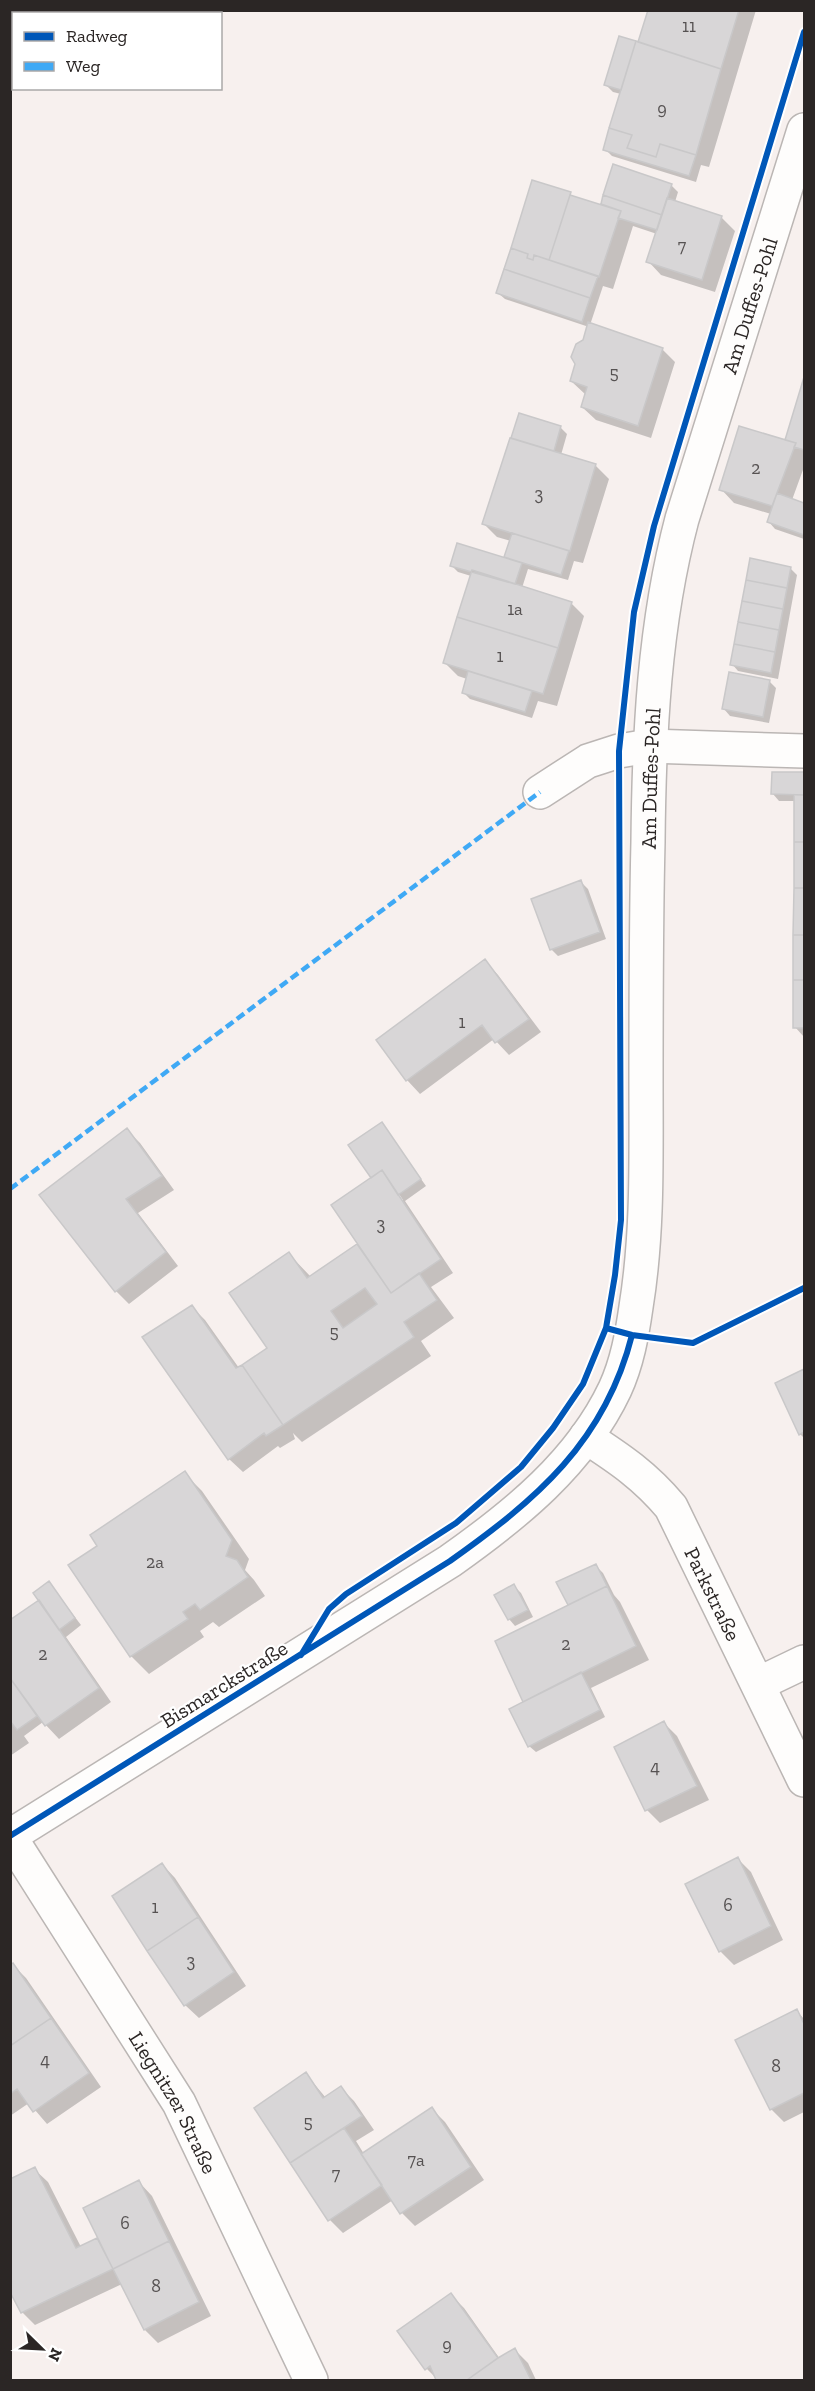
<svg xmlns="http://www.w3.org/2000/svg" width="815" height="2391" font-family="'Zilla Slab',serif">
<rect width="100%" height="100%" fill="#f7f0ee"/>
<path fill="#0003" fill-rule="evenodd" d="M649 10H756L709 167 701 165 696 182 612 156 605 149 621 94 613 92 606 85 639 44Z
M614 166 671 185 678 192 675 202 722 218 735 231 715 292 661 275 648 261 657 234 633 226 613 289 603 286 590 325 662 349 675 362 651 438 596 420 582 407 586 395 571 381 589 327 505 299 498 293 533 182 602 206Z
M804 382V467L792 500 804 504V539L775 529 769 522 771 514 734 503 721 489 786 442Z
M561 428 567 434 561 455 596 466 609 479 583 563 574 561 568 580 528 569 522 588 571 603 584 616 557 706 538 701 532 718 470 699 463 692 467 679 458 676 445 663 471 576 458 572 452 566 505 559 511 541 497 537 484 524 517 442 513 437Z
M790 568 797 575 778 679 738 671 732 664Z
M769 681 776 688 769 723 730 716 724 709Z
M773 773 804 774V1037L795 1027 796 801H779L773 794Z
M581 882 588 889 606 939 558 956 551 949Z
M485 961 498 975 541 1032 509 1055 494 1039 420 1094 407 1080 378 1041Z
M382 1124 426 1186 405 1201 453 1273 431 1287 454 1318 421 1341 431 1356 302 1442 293 1433 295 1439 280 1448 278 1446 243 1472 229 1459 192 1307 205 1320 239 1368 269 1349 289 1254 311 1277 357 1246 364 1251ZM393 1185 403 1200 401 1202Z
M127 1130 140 1143 174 1190 138 1213 178 1266 129 1304 116 1291Z
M804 1371V1438L800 1434 777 1384Z
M184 1473 202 1491 249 1559 245 1570 254 1580 265 1596 219 1627 213 1622 200 1631 204 1637 149 1674 131 1656 70 1565 99 1546Z
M596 1566 603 1573 614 1595 620 1602 649 1660 591 1688 605 1717 536 1752 529 1746 526 1702 571 1606 569 1604Z
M49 1583 81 1625 66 1637 111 1702 59 1739 43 1722 24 1736 29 1743 10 1756V1622L40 1601Z
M514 1586 521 1593 533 1617 515 1626 509 1619Z
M664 1723 677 1736 709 1800 660 1823 647 1810Z
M738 1859 751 1872 783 1940 734 1965 721 1952 687 1884Z
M162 1864 175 1878 246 1986 199 2018 185 2005Z
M13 1965 26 1978 101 2087 47 2124 29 2103 10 2116V1966Z
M797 2011 804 2019V2112L784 2122 771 2109Z
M306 2074 326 2098 341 2088 354 2101 374 2130 356 2141 364 2154 432 2109 445 2122 484 2180 415 2226 402 2213 393 2200 343 2233 330 2220 256 2108Z
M34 2169 48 2182 81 2247 99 2238 139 2182 152 2196 211 2316 158 2343 145 2330 122 2284 35 2325 22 2312Z
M451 2295 464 2308 500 2359 515 2350 528 2363 536 2380H438L427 2369 399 2332Z"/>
<path fill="#d8d6d7" stroke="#c9c8c9" stroke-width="1.5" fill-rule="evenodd" d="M648 10H739L721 69 638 42Z
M619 36 636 41 621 90 604 85Z
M636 41 721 69 696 155 660 144 656 157 627 148 632 135 609 128Z
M609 128 632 135 627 148 656 157 660 144 696 155 689 176 603 150Z
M613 164 672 184 662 215 603 195Z
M532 180 571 192 549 260 534 255 533 260 527 258 528 254 511 248Z
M570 195 621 211 599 277 549 260Z
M603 195 662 215 657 230 618 218 621 211 601 204Z
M667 198 722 216 702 280 646 262Z
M511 248 528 254 527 258 533 260 534 255 598 276 590 298 504 269Z
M504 269 590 298 582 322 496 293Z
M588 322 663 348 638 426 581 407 587 387 570 381 575 364 571 357 576 344 583 340Z
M804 377V450L794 447 796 443 785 440Z
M519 413 561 426 554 451 511 438Z
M739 426 796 443 772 506 719 490Z
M510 438 596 464 570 551 482 524Z
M777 493 804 503V535L767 522Z
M512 533 569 551 561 575 504 557Z
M457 543 522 563 515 584 450 566Z
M750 558 791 567 787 588 746 580Z
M472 570 572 602 558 648 457 617Z
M746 580 787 588 783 609 742 601Z
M742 601 783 609 779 630 738 622Z
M457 617 558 648 543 694 443 663Z
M738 622 779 630 775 652 734 644Z
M734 644 775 652 771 673 730 665Z
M468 671 532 691 525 712 462 693Z
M729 672 770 680 763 717 722 709Z
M772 772H804V795L771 794Z
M794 795H804V842H794Z
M794 842H804V888H794Z
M581 880 600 932 550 950 531 899Z
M794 888H804V935H793Z
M793 935H804V980H793Z
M485 959 529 1019 495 1043 482 1025 406 1081 376 1040Z
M793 980H804V1028H793Z
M382 1122 421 1179 398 1195 382 1170 371 1178 348 1145Z
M127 1128 162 1176 126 1199 166 1252 115 1292 39 1195Z
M382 1170 441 1259 391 1293 331 1205Z
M357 1244 391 1293 419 1273 437 1300 404 1322 414 1337 283 1425 242 1365 267 1348 229 1293 289 1252 307 1278ZM365 1288 377 1304 343 1328 331 1311Z
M192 1305 236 1368 242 1365 283 1425 266 1436 264 1433 228 1460 142 1337Z
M804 1369V1432L799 1435 775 1383Z
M185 1471 232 1540 226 1556 237 1560 248 1577 200 1610 195 1604 183 1612 188 1619 130 1657 68 1565 97 1546 90 1535Z
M596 1564 607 1586 568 1605 556 1582Z
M49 1581 75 1618 59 1630 33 1593Z
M514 1584 528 1610 508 1620 494 1595Z
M607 1586 636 1646 523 1702 495 1641Z
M39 1600 99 1688 45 1726 10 1678V1620Z
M581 1672 600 1710 528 1747 509 1709Z
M10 1678 37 1716 17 1730 10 1721Z
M664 1721 697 1786 645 1811 614 1747Z
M738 1857 771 1926 719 1952 685 1884Z
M162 1863 198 1917 147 1951 112 1896Z
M198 1917 234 1972 184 2006 147 1951Z
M13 1963 51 2018 10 2046V1965Z
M797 2009 804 2024V2093L770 2110 735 2040Z
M51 2018 89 2073 33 2112 17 2089 10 2094V2046Z
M306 2072 323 2098 341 2086 362 2116 290 2163 254 2108Z
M432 2107 471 2167 400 2214 361 2154Z
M344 2128 382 2185 328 2221 290 2163Z
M35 2167 76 2248 97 2238 113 2269 21 2313 10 2292V2179Z
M139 2180 169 2241 113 2269 83 2208Z
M169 2241 199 2302 144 2330 113 2269Z
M451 2293 498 2358 467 2380H436L430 2366 425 2370 397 2331Z
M515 2348 531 2380H467L498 2358Z"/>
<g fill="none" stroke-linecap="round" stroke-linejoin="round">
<defs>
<g id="minor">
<path d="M540 792 588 761 619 751 649 746 804 751"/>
<path id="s1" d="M586 1437C620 1459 645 1476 671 1507L804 1780"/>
<path d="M758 1684 804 1662"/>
<path id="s2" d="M10 1836 450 1561C515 1515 580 1463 615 1389 627 1363 632 1335 636 1307 648 1233 646 1159 646 1083 646 1003 646 923 648 842 649 734 654 625 682 519L804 130"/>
<path id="s3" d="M10 1837 179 2103 311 2380"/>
</g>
</defs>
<use href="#minor" stroke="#bbb6b4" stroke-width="36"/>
<use href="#minor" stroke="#fefdfc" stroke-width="33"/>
<path stroke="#3fa9f5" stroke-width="4.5" stroke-dasharray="9 4.5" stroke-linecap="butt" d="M10 1189 540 792"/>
<defs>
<path id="cycleway" d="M606 1328 632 1335 693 1343 804 1288
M301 1655 329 1609 346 1594 456 1523 521 1467 553 1428 583 1384 606 1328 615 1275 621 1220 619 751 634 612 654 526 804 32
M10 1836 450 1561C536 1500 605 1442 632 1335"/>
</defs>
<use href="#cycleway" stroke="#fff" stroke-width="10"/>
<use href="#cycleway" stroke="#0057b8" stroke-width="6"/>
</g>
<g text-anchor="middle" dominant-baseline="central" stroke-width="4.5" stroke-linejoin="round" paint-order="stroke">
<g font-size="18" fill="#565252">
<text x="689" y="26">11</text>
<text x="662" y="109">9</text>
<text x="682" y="246">7</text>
<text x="614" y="373">5</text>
<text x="756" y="468">2</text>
<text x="539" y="494">3</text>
<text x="515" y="609">1a</text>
<text x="500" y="656">1</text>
<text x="462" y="1022">1</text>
<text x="381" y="1224">3</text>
<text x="334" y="1332">5</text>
<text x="155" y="1562">2a</text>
<text x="566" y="1644">2</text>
<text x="43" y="1654">2</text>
<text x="655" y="1767">4</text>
<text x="728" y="1905">6</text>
<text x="155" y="1907">1</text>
<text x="191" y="1961">3</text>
<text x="45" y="2060">4</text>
<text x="776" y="2066">8</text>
<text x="308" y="2122">5</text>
<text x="416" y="2160">7a</text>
<text x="336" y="2174">7</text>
<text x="125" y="2223">6</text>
<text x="156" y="2286">8</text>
<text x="447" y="2345">9</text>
</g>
<g font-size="21" fill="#2b2625" stroke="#fff">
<text stroke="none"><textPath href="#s2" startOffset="1860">Am Duffes-Pohl</textPath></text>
<text stroke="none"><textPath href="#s2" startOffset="1374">Am Duffes-Pohl</textPath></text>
<text stroke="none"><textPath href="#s1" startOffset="207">Parkstraße</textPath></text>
<text transform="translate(224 1684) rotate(-32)">Bismarckstraße</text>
<text stroke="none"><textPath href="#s3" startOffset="312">Liegnitzer Straße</textPath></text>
</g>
</g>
<rect width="815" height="2391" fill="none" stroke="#2b2625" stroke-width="24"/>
<rect x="12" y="12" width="210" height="78" fill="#ffffff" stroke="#aaa8a8" stroke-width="1.5"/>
<rect x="24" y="32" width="30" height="9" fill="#0057b8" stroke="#aaa8a8" stroke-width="1.5"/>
<text x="66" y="42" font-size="18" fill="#2b2625">Radweg</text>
<rect x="24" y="62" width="30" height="9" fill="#3fa9f5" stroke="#aaa8a8" stroke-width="1.5"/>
<text x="66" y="72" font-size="18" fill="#2b2625">Weg</text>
<g transform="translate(42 2349) rotate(114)" stroke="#ffffff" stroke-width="4.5" paint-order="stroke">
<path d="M0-4.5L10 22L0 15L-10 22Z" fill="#2b2625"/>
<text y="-9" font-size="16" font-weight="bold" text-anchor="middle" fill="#2b2625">N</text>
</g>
</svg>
